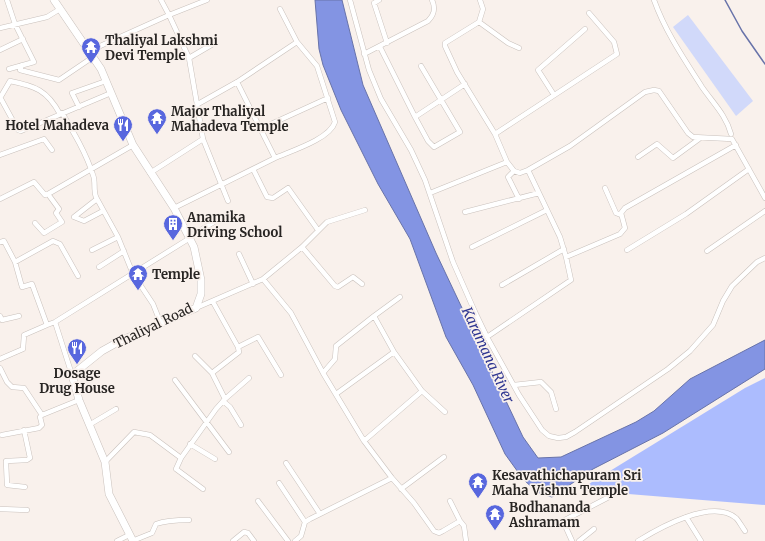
<svg xmlns="http://www.w3.org/2000/svg" width="765" height="541" font-family="Merriweather,serif">
<rect width="100%" height="100%" fill="#f9f1ec"/>
<path fill="#d1d9fa" d="M688 15 753 101 736 116 673 27Z"/>
<path fill="#acbcfe" d="M765 378V505L579 490 745 388Z"/>
<path fill="#8394e3" stroke="#6873a9" d="M315 0H342L363 85 436 253 523 437 538 458 561 457 636 422 654 411 690 379 765 340V369L663 433 593 469 552 497 538 493 523 479 505 454 473 385 446 337 410 239 378 184 341 110 323 65 319 49Z"/>
<g fill="none" stroke-linecap="round" stroke-linejoin="round">
<path stroke="#6873a9" stroke-width="1.5" d="M725 0 742 31 765 64"/>
<defs>
<path id="street" d="M7 0 15 24 34 62 9 69
M207 0 169 15 189 58 203 139 228 201
M350 0 369 70 381 99 411 150 425 180 453 262 475 312 487 337 519 395 542 430 549 436 558 438 566 437 575 432 668 369 690 351 713 325 723 301 732 286 757 262 765 258
M379 0 374 3 387 43
M480 0 483 9 479 22 445 43V46L457 72 495 134 507 162 514 171 520 173 528 170 560 237 566 257 620 234 625 228 621 213 625 208 736 145
M654 0C665 31 684 59 702 87 713 103 726 115 731 134
M479 22 508 43 519 48
M0 28 47 17 60 9
M380 47 415 117
M0 50 23 39
M89 51 169 15 161 0
M364 54 428 21C434 15 436 9 432 0
M189 58 213 44
M22 65 20 70 59 80 93 57
M421 66 460 132 434 147 428 141 415 117 465 84
M554 95 538 70 585 29
M0 97 18 130 21 131 111 93
M0 98 10 81C35 86 47 90 60 114
M198 104 237 82 297 42
M79 107 72 93 106 81
M62 113C74 133 86 153 93 175 96 182 93 189 96 197L118 237 133 274 153 304 161 324
M260 129 328 98
M495 134 617 54 614 42 589 13
M0 155 44 139 52 150
M638 157 657 144 673 158 699 139
M275 158C291 151 330 139 335 122L317 66 297 42 280 9
M253 169 267 197 273 198 288 188 318 230
M528 170 570 146 645 92 654 90 659 91 688 133 693 137 732 139 765 198
M514 171 508 177 519 199
M150 173 203 139
M605 188 616 213 621 215
M430 193 507 162
M48 194 133 145
M0 199 34 182 45 195 48 194 59 209 56 213 62 222 44 233 35 223
M97 199 74 217 84 221 103 211
M174 208 275 158 237 82
M465 212 539 193
M189 237 224 216
M0 242 4 241 15 262 22 287 32 284 47 325 55 322 190 238
M302 247 335 286 338 287 353 277 362 284
M472 247 547 210
M92 250 118 237
M627 250 686 214 749 169
M707 251 765 211
M239 254 253 284
M15 262 53 241 60 244 78 276
M99 267 124 251
M263 279 302 247 327 222 365 210
M502 285 564 249
M196 308 263 279 291 313 323 373 364 441 392 478 414 503 434 531 439 533 443 531 460 521 464 526 466 541
M0 316 2 320 19 316
M374 316 400 297
M55 322 72 375
M487 337 571 280 566 257
M238 347 258 337 281 375
M195 356 212 373
M0 359 23 349 24 335 47 325
M0 368 7 382 12 387 24 388 42 415
M323 373 335 359 336 346 374 316 394 352 422 391 445 412
M175 380 229 452
M514 385 541 382 551 392 556 409
M336 394 394 352
M225 399 249 378
M223 401 230 407 241 425
M89 425 116 409
M24 430 30 458 27 460 6 461 7 485 25 487
M2 435 39 428 42 425 40 417 42 415 79 400
M364 441 422 391
M190 444 215 459
M181 458 216 409 225 399 212 373 239 352 238 347 213 302
M105 462 134 432 150 435 181 458 176 469 203 489
M286 463 320 514
M279 483 305 522
M401 489 444 457
M258 501 288 541
M450 501 460 521
M0 509 27 510
M686 517 701 541
M117 541 129 535
M132 541 152 533 156 524C167 520 178 520 189 520
M233 541 244 532 248 533 254 541
M295 541 301 536 305 522 310 519 392 478
M572 541 563 521 609 497
M579 541 594 529
M638 541C659 528 712 498 736 518 739 521 742 527 745 531"/>
<path id="secondary" d="M54 0 101 69 133 145 174 208 194 247 201 280V294L196 308 120 341 102 351 72 375 79 400 105 462 109 494 133 541"/>
</defs>
<use href="#street" stroke="#c9c1bc" stroke-width="5.5"/>
<use href="#secondary" stroke="#c9c1bc" stroke-width="8"/>
<use href="#street" stroke="#fff" stroke-width="4.5"/>
<use href="#secondary" stroke="#fff" stroke-width="7"/>
</g>
<defs>
<symbol id="temple-pin" viewBox="-11 -11 22 30"><path d="M0 17L-7.5 6A9.5 9.5 0 1 1 7.5 6Z" fill="#5867de" stroke="#f9f1ec"/><path d="M0-6L5-2H3V0L6.5 2.5H4V6H1.5V3h-3V6H-4V2.5H-6.5L-3 0V-2H-5Z" fill="#fff"/></symbol>
<symbol id="restaurant-pin" viewBox="-11 -11 22 30"><path d="M0 17L-7.5 6A9.5 9.5 0 1 1 7.5 6Z" fill="#5867de" stroke="#f9f1ec"/><path d="M-5-6h1v4h1v-4h1v4h1v-4h1v5L-1.5 .5V6h-2V.5L-5-1ZM5-6V6H3V1.5H1.5Q1.5-4 5-6Z" fill="#fff"/></symbol>
<symbol id="building-pin" viewBox="-11 -11 22 30"><path d="M0 17L-7.5 6A9.5 9.5 0 1 1 7.5 6Z" fill="#5867de" stroke="#f9f1ec"/><path d="M-4-6H4V6H1V3H-1V6H-4ZM-2.5-4.3h1.7v1.8h-1.7ZM.8-4.3h1.7v1.8H.8ZM-2.5-1h1.7V.8h-1.7ZM.8-1h1.7V.8H.8Z" fill="#fff"/></symbol>
</defs>
<g fill-rule="evenodd">
<use href="#temple-pin" x="80" y="36" width="22" height="30"/>
<use href="#temple-pin" x="146" y="107" width="22" height="30"/>
<use href="#restaurant-pin" x="112" y="114" width="22" height="30"/>
<use href="#building-pin" x="162" y="213" width="22" height="30"/>
<use href="#temple-pin" x="127" y="263" width="22" height="30"/>
<use href="#restaurant-pin" x="66" y="337" width="22" height="30"/>
<use href="#temple-pin" x="467" y="471" width="22" height="30"/>
<use href="#temple-pin" x="484" y="503" width="22" height="30"/>
</g>
<g text-anchor="middle" dominant-baseline="central" stroke-width="3.5" stroke-linejoin="round" paint-order="stroke">
<g font-size="13" font-weight="bold" fill="#282523" stroke="#f9f1ec" text-anchor="start">
<text x="105" y="40">Thaliyal Lakshmi<tspan x="105" dy="15">Devi Temple</tspan></text>
<text x="171" y="111">Major Thaliyal<tspan x="171" dy="15">Mahadeva Temple</tspan></text>
<text x="109" y="125" text-anchor="end">Hotel Mahadeva</text>
<text x="187" y="217">Anamika<tspan x="187" dy="15">Driving School</tspan></text>
<text x="152" y="274">Temple</text>
<text x="77" y="373" text-anchor="middle">Dosage<tspan x="77" dy="15">Drug House</tspan></text>
<text x="492" y="475">Kesavathichapuram Sri<tspan x="492" dy="15">Maha Vishnu Temple</tspan></text>
<text x="509" y="507">Bodhananda<tspan x="509" dy="15">Ashramam</tspan></text>
</g>
<g font-size="13" fill="#282523" stroke="#f9f1ec">
<text transform="translate(153 326) rotate(-26)">Thaliyal Road</text>
</g>
<g font-size="14" font-style="italic" fill="#2f3691" stroke="#f9f1ec">
<text transform="translate(488 355) rotate(65)">Karamana River</text>
</g>
</g>
</svg>
